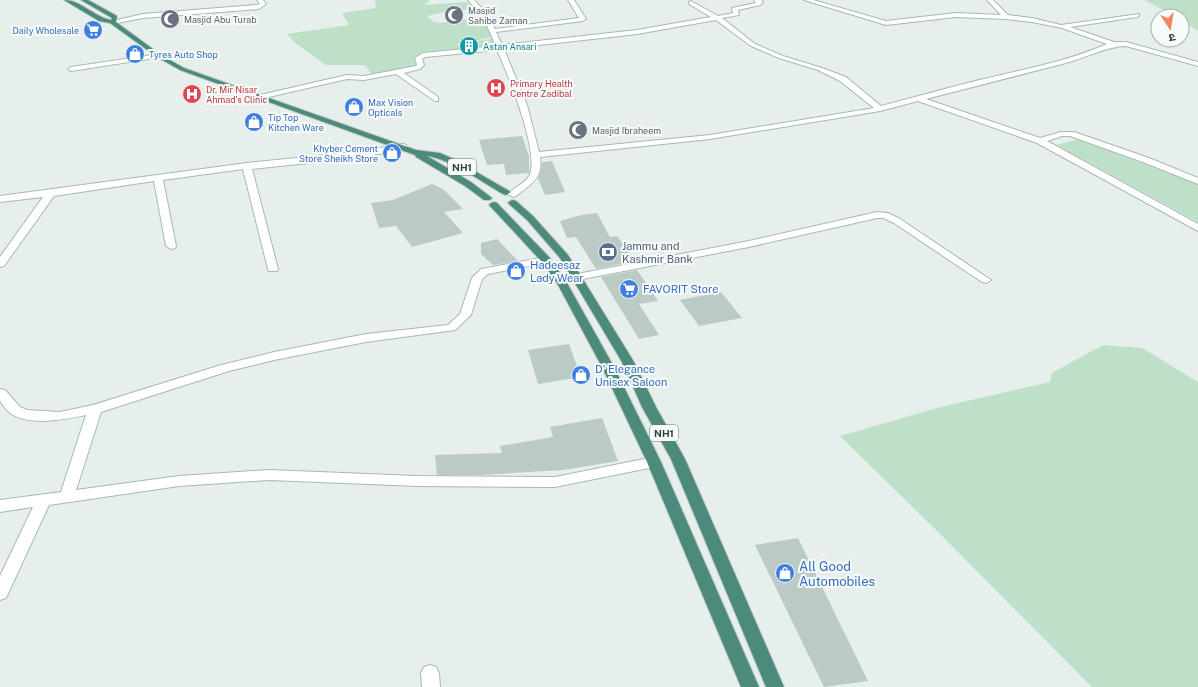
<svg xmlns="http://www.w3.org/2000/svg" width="1198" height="687" font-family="'Public Sans','Noto Sans Devanagari',sans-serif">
<rect width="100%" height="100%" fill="#e6efeb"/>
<path fill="#bfe0c8" d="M375 0H430L424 5 467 2 475 9 454 10 427 16 434 22 440 23 483 17 492 37 458 44 462 50 424 54 414 57 418 64 415 67 372 75 365 65H326L295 43 287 34 349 25 342 13 376 8Z
M1144 0H1198V31L1182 21V16C1169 16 1156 5 1144 0Z
M494 38 498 46 478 47 472 42Z
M1078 139 1198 184V222L1057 145Z
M1103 345 1142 348 1198 382V687H1092L936 530 840 436 941 407 1050 382 1052 373Z"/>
<path fill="#bbcac4" d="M522 136 529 156V173L506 175 504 164 487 165 479 140Z
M552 161 565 192 545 195 538 178 541 171 542 162Z
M432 184 443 189 463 209 444 212 463 233 412 247 396 226 379 228 371 203 393 200Z
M597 213 610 237 617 236 635 261 596 269 576 237 567 238 560 221 582 215Z
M497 239 518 261 493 265 481 254V243Z
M637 270 658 301 639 304 659 335 639 339 601 277Z
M721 292 742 318 699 326 680 300Z
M569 344 581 377 538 384 528 350Z
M602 418 618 461 563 470 481 475H437L435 455 502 453 500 446 553 437 550 427Z
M798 538 868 681 824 687 755 545Z"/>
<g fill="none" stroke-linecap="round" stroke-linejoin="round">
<defs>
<path id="service" d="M430 665 436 667 439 673 440 687H422L421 673 424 667Z"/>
<path id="minor" d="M257 0H263L266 4 259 9 143 18 112 24 109 22 143 14 257 5 260 4Z
M468 0H474L488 15 495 29 579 18 568 0H574L586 19 583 21 496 32 502 45 637 30 711 17 689 4V2L691 1 718 16 733 13 732 8 756 3 754 0H761L763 2 760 5 738 10 739 15 722 18 755 44 783 56 822 68 846 77 881 106C916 97 950 87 984 79 1026 69 1068 61 1107 44L1062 28 1032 22 1006 19 956 17 886 25 804 0H813L886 21 956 13 1001 15 987 0H993L1008 15 1032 18 1061 25 1139 14V16L1137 17 1070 27 1114 42H1126L1198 62V66L1126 46C1108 46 1085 58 1066 63L926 99 1040 138 1061 132H1074L1149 158 1198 178V184L1143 162 1070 136H1062L1047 141 1198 224V231L1037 143 918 101 880 111 710 139 540 157C543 179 532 183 516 196L513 197 508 194 510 192C516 187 528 181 530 174 539 151 508 74 497 50L425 57 422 59 424 65 420 69 404 73 438 97V101H435L396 74 364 80 347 79 260 99 256 97 260 95 347 75 364 76 416 66 417 65 415 58 423 53 496 46 483 17ZM716 20 751 46 779 58 818 70 840 81 874 108 710 135 539 152 527 105 504 49 637 34Z
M159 54 161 55V57L71 71 68 69 71 67Z
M403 144 406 145 407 147 406 149 356 158 252 169 278 269 277 271H269L268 269 243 169 163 180 176 246 175 248 171 249 166 246 154 181 54 196 4 266 0 267V257L43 197 0 202V196L247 163 356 152Z
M877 212 888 213 900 219 991 280 986 283 982 282 894 223 883 218H877L749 247 577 280 572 277 577 274 749 241Z
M546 257 551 260 550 262 488 274 482 279 471 315 455 330 366 342 274 360 229 371 101 412 76 490 179 476 269 470 417 476 555 477 654 457 659 458 661 462 659 466 555 487 417 486 269 480 179 486 49 505 6 598 0 600V576L33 507 0 512V500L61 492 86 415C66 419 29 427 10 413 6 410 3 405 0 401V389L5 390 20 407 27 410 60 412 93 405 221 365 274 352 366 334 448 325 460 314 472 278 481 269Z"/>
<path id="trunk" d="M64 0C81 0 94 17 111 20L112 18 81 0H88L117 16 116 22 161 55 184 68 416 150 440 153 454 159 511 192 506 195 503 194C482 182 450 159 427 156L471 182 492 198 490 200H484L465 186 416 157 415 155 180 70 157 57 110 23 99 21Z
M513 200 516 201 533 216 568 255 634 362 656 407 685 459 784 687H766L671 459 642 407 622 362 560 258 527 220 510 205 508 203 510 201Z
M494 202 497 203 550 258 567 283 614 367 661 462 759 687H741L647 462 602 367 557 283 542 262 491 207 489 205 491 203Z"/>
</defs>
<use href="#service" stroke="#a8b8b2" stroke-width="2"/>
<use href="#minor" stroke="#a8b8b2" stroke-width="2"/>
<use href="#trunk" stroke="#c2cac8" stroke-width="2"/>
<use href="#service" fill="#fff" fill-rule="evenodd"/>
<use href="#minor" fill="#fff" fill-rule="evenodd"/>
<use href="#trunk" fill="#4c8a7c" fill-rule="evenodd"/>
</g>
<defs>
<symbol id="mosque-disc" viewBox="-11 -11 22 22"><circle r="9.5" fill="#6b7280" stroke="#f7fbf9"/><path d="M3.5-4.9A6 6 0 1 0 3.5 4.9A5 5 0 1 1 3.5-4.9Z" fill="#fff"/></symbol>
<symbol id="supermarket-disc" viewBox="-11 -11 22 22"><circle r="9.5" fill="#3f7fe0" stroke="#f7fbf9"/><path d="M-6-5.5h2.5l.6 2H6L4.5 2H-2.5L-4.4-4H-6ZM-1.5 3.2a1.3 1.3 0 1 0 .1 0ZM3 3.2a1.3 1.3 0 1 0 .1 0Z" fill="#fff"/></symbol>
<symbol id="building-disc" viewBox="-11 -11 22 22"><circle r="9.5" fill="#0f9aa8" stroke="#f7fbf9"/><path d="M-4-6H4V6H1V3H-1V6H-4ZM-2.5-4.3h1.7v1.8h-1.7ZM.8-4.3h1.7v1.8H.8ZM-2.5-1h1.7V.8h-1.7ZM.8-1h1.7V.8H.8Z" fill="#fff"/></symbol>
<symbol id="shop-disc" viewBox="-11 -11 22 22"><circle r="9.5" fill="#3f7fe0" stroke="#f7fbf9"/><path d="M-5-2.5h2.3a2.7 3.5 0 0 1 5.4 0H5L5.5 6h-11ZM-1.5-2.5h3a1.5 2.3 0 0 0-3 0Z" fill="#fff"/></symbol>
<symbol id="hospital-disc" viewBox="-11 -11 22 22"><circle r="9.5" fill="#e0444e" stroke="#f7fbf9"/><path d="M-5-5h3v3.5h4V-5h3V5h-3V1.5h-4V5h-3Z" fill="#fff"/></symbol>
<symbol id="bank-disc" viewBox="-11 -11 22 22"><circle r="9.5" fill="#5c6f8a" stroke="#f7fbf9"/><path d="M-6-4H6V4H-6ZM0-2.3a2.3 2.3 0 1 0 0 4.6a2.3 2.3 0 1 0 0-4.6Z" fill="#fff"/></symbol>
</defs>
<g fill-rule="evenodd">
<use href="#mosque-disc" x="443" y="4" width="22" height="22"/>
<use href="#mosque-disc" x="159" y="8" width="22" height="22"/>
<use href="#supermarket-disc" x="82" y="19" width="22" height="22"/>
<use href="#building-disc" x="458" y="35" width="22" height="22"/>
<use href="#shop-disc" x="124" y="43" width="22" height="22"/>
<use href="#hospital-disc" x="485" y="77" width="22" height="22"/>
<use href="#hospital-disc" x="181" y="83" width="22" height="22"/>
<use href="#shop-disc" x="343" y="96" width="22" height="22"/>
<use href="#shop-disc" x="243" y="111" width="22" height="22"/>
<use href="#mosque-disc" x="567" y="119" width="22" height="22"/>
<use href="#shop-disc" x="381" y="142" width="22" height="22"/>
<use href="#bank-disc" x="597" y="241" width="22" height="22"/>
<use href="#shop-disc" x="505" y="260" width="22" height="22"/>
<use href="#supermarket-disc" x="618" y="278" width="22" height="22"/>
<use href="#shop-disc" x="570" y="364" width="22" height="22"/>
<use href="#shop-disc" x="774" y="562" width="22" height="22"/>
</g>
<g text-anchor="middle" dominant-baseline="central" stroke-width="4" stroke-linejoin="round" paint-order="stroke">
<g font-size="9" fill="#5b616d" stroke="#f7fbf9" text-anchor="start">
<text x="468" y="10">Masjid<tspan x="468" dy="10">Sahibe Zaman</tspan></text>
<text x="184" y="19">Masjid Abu Turab</text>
<text x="592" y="130">Masjid Ibraheem</text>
</g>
<g font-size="9" fill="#366cbe" stroke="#f7fbf9" text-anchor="start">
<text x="79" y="30" text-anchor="end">Daily Wholesale</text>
<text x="149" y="54">Tyres Auto Shop</text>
<text x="368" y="102">Max Vision<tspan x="368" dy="10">Opticals</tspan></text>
<text x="268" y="117">Tip Top<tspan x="268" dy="10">Kitchen Ware</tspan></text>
<text x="378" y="148" text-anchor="end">Khyber Cement<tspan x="378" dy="10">Store Sheikh Store</tspan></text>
</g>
<g font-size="9" fill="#0d838f" stroke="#f7fbf9" text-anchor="start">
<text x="483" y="46">Astan Ansari</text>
</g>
<g font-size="9" fill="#be3a42" stroke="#f7fbf9" text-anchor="start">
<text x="510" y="83">Primary Health<tspan x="510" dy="10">Centre Zadibal</tspan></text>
<text x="206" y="89">Dr. Mir Nisar<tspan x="206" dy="10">Ahmad's Clinic</tspan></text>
</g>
<g fill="#f7fbf9" stroke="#637a73" stroke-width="1">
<rect x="448" y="159" width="28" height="16" rx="3"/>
<rect x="650" y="425" width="28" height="16" rx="3"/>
</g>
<g font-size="10" font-weight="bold" fill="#24423a">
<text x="462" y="167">NH1</text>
<text x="664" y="433">NH1</text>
</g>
<g font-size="11" fill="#4e5e75" stroke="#f7fbf9" text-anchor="start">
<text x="622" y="246">Jammu and<tspan x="622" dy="13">Kashmir Bank</tspan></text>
</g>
<g font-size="11" fill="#366cbe" stroke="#f7fbf9" text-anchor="start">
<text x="530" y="265">Hadeesaz<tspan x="530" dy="13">Lady Wear</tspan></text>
<text x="643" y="289">FAVORIT Store</text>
<text x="595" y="369">D' Elegance<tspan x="595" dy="13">Unisex Saloon</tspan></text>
</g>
<g font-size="13" fill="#366cbe" stroke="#f7fbf9" text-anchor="start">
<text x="799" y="566">All Good<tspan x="799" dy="15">Automobiles</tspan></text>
</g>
</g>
<g transform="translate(1170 28) rotate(168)"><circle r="19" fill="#f7fbf9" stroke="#a3b1ad"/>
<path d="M0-3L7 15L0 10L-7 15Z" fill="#f4845f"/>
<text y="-6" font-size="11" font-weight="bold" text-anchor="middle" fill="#24423a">उ</text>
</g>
</svg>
